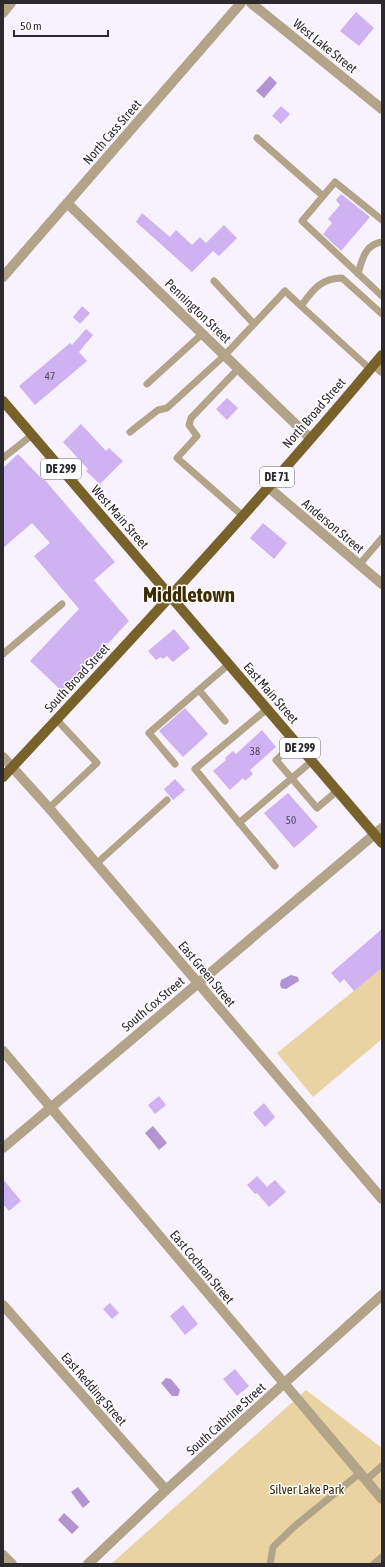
<svg xmlns="http://www.w3.org/2000/svg" width="385" height="1567" font-family="'Asap Condensed',sans-serif">
<rect width="100%" height="100%" fill="#f8f2ff"/>
<path fill="#ead3a3" d="M382 968V1039L313 1097 277 1053Z
M306 1390 382 1448V1564H111Z"/>
<path fill="#b195d3" d="M270 76 277 83 264 98 256 91Z
M291 975 298 977 299 981 286 989 281 988 280 984 281 980Z
M153 1126 167 1143 159 1150 145 1133Z
M166 1378 171 1379 180 1390 178 1396H172L161 1383Z
M78 1487 90 1502 83 1508 71 1492Z
M64 1513 79 1527 72 1534 58 1520Z"/>
<path fill="#ceb2f2" d="M356 12 374 28 359 46 340 31Z
M281 106 290 114 281 124 272 116Z
M341 194 370 217 341 251 323 234 332 223 328 219 340 205 336 200Z
M142 213 170 237 176 230 192 245 200 237 206 243 224 225 237 238 219 256 213 251 192 272 136 222Z
M82 306 90 313 80 324 73 317Z
M86 329 93 335 79 352 87 361 35 405 19 386 70 343 72 345Z
M227 398 238 408 227 420 216 409Z
M81 424 106 451 109 448 123 461 100 484 86 471 88 469 63 442Z
M18 454 43 480 44 479 115 562 94 580 129 621 63 692 30 661 79 609 34 556 50 543 32 523 3 548V468Z
M263 523 287 543 274 559 250 538Z
M174 629 190 648 173 662 167 656 163 659 161 657 156 660 148 651Z
M185 708 208 734 183 757 159 731Z
M262 730 276 747 250 770 253 774 245 781 243 778 230 790 213 771 226 760 225 758 233 751 236 754Z
M175 779 185 790 173 800 164 789Z
M288 793 318 827 294 848 264 813Z
M382 929V968L354 991 344 979 340 983 331 973Z
M159 1096 166 1105 155 1114 148 1105Z
M264 1103 275 1117 265 1127 253 1113Z
M257 1176 267 1187 275 1180 286 1192 269 1207 257 1193 255 1194 247 1185Z
M3 1179 21 1201 9 1211 3 1204Z
M110 1303 119 1313 112 1319 103 1309Z
M183 1305 198 1324 185 1335 170 1316Z
M235 1369 249 1386 237 1396 223 1379Z"/>
<g fill="none" stroke-linecap="round" stroke-linejoin="round">
<path stroke="#b2a488" stroke-width="7" d="M257 138 323 196
M382 220 335 182 302 221 382 296
M358 274C362 260 365 244 382 242
M214 281 254 324
M238 369 191 418 189 425 197 436 177 458 243 516
M370 369 301 306C313 290 321 278 342 278L382 314
M147 384 202 334
M130 432 158 410 167 408 225 355 285 291 301 306
M3 458 32 435
M359 565 382 538
M3 654 62 604
M199 690 225 721
M267 709 195 769 275 866
M296 742 276 760 317 808 337 791
M175 764 149 733 229 664
M49 808 97 763 56 719
M239 823 312 761
M96 864 167 800
M366 1480 382 1466
M270 1564 273 1547 296 1525 360 1473
M374 1564 382 1557"/>
<path stroke="#b2a488" stroke-width="10" d="M251 3 382 109
M3 13 11 3
M67 203 310 438
M3 277 241 3
M374 364 382 371
M268 487 382 584
M3 757 49 808 382 1199
M3 1051 382 1499
M3 1148 382 828
M3 1305 166 1490
M3 1555 12 1564
M88 1564 166 1490 382 1295"/>
<path stroke="#79612a" stroke-width="10" d="M3 401 382 843
M3 777C132 639 261 500 382 355"/>
</g>
<g text-anchor="middle" dominant-baseline="central" stroke-width="3" stroke-linejoin="round" paint-order="stroke">
<g font-size="11" fill="#544b60">
<text x="50" y="376">47</text>
<text x="255" y="751">38</text>
<text x="291" y="820">50</text>
</g>
<g fill="#fff" stroke="#6b696d" stroke-width="1">
<rect x="41" y="459" width="40" height="20" rx="3"/>
<rect x="260" y="467" width="34" height="20" rx="3"/>
<rect x="280" y="738" width="40" height="20" rx="3"/>
</g>
<g font-size="12" font-weight="bold" fill="#2c292f">
<text x="61" y="469">DE 299</text>
<text x="277" y="477">DE 71</text>
<text x="300" y="748">DE 299</text>
</g>
<g font-size="13" fill="#2c292f" stroke="#fff">
<text transform="translate(325 46) rotate(39)">West Lake Street</text>
<text transform="translate(112 132) rotate(-49)">North Cass Street</text>
<text transform="translate(198 311) rotate(44)">Pennington Street</text>
<text transform="translate(314 413) rotate(-49)">North Broad Street</text>
<text transform="translate(120 517) rotate(49)">West Main Street</text>
<text transform="translate(333 526) rotate(40)">Anderson Street</text>
<text transform="translate(77 678) rotate(-47)">South Broad Street</text>
<text transform="translate(271 693) rotate(49)">East Main Street</text>
<text transform="translate(207 974) rotate(50)">East Green Street</text>
<text transform="translate(153 1004) rotate(-40)">South Cox Street</text>
<text transform="translate(202 1267) rotate(50)">East Cochran Street</text>
<text transform="translate(94 1389) rotate(49)">East Redding Street</text>
<text transform="translate(226 1419) rotate(-42)">South Cathrine Street</text>
</g>
<g font-size="13" fill="#352809" stroke="#fff">
<text x="307" y="1489">Silver Lake Park</text>
</g>
<g font-size="21" font-weight="bold" fill="#3d2d03" stroke="#fff">
<text x="189" y="594">Middletown</text>
</g>
</g>
<rect width="385" height="1567" fill="none" stroke="#2c292f" stroke-width="8"/>
<path d="M14 30v6h94v-6" fill="none" stroke="#2c292f" stroke-width="2"/>
<text x="20" y="30" font-size="12" fill="#2c292f" stroke="#ffffff" stroke-width="3" paint-order="stroke">50 m</text>
</svg>
